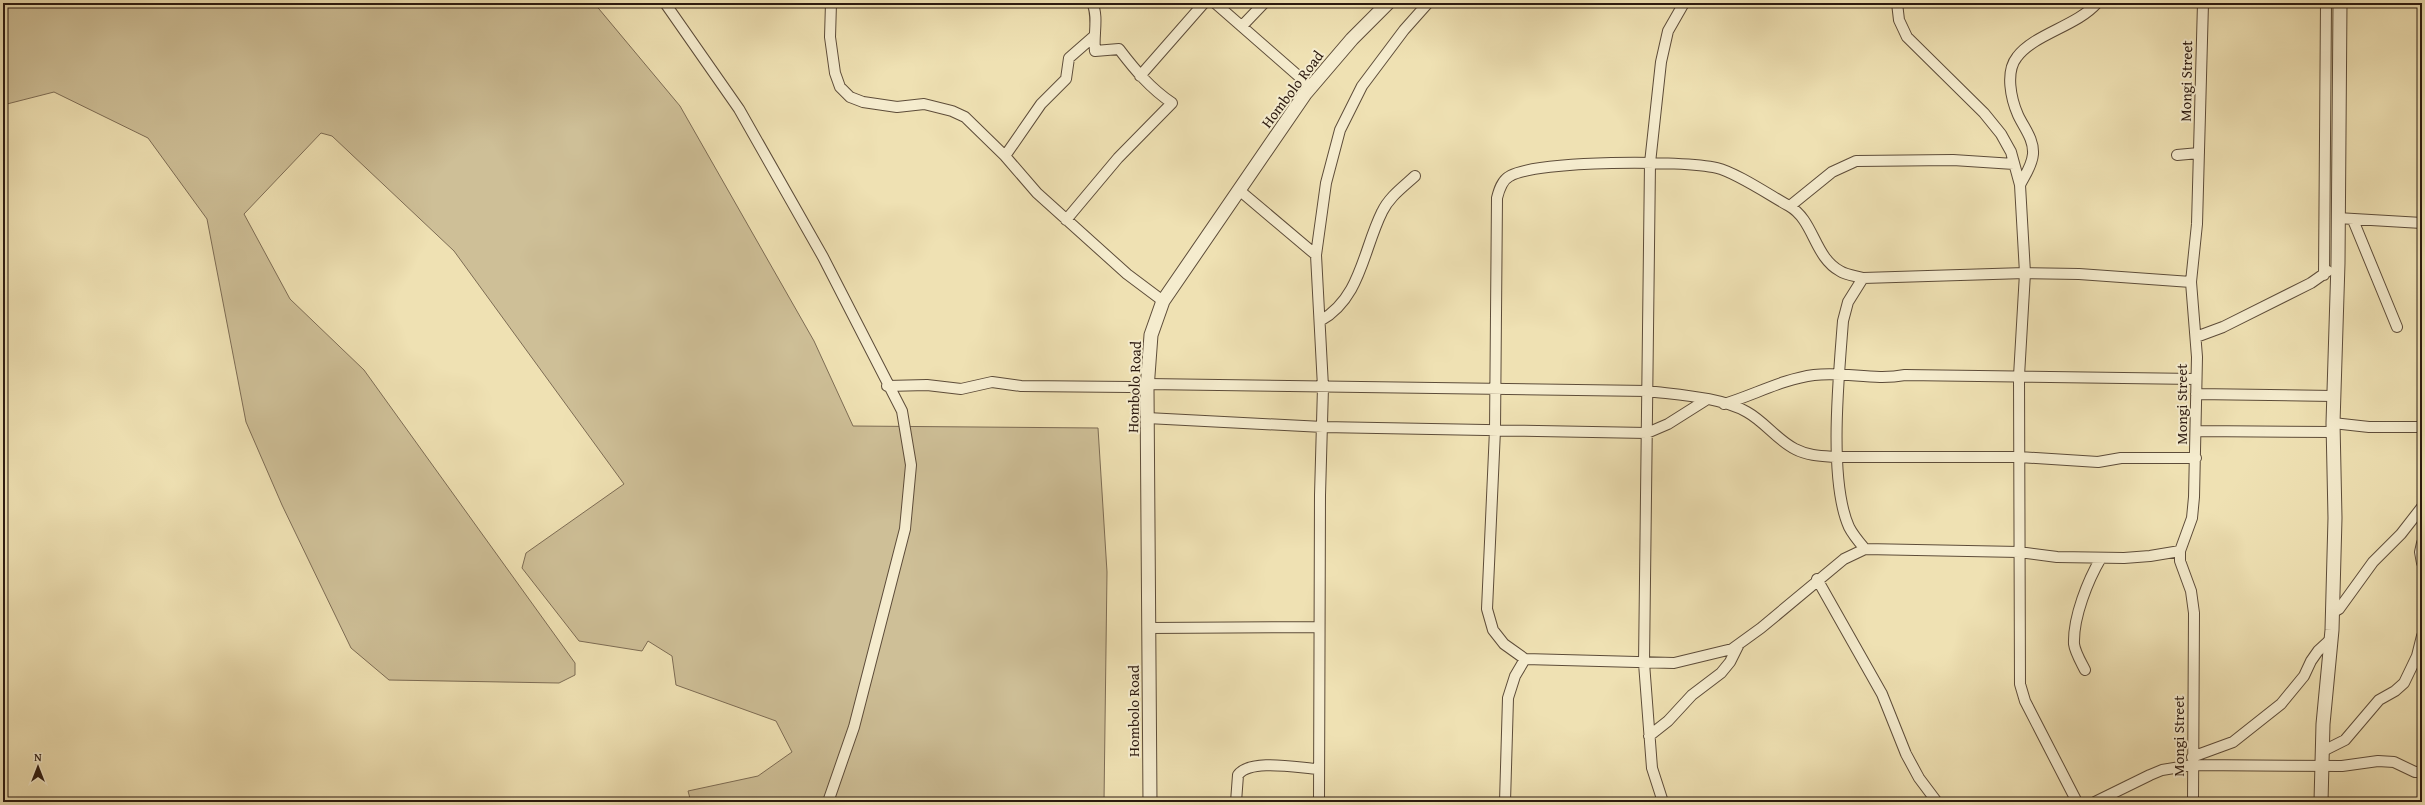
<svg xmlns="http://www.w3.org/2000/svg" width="2425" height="805" font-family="'Gentium Book Plus',serif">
<rect width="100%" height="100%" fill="#efe1b3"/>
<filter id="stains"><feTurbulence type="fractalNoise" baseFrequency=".005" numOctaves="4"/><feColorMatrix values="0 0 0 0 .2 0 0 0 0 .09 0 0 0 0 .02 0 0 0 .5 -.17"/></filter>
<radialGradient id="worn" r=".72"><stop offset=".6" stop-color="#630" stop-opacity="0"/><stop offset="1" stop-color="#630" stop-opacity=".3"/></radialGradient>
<path fill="#cebf97" stroke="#7d6c54" d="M3 3H594L680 106 814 341 853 426 1098 428 1107 572 1104 802H691L688 791 758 776 792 752 776 721 676 685 672 656 648 641 642 651 579 641 522 568 526 553 624 484 454 251 332 136 321 133 244 214 290 299 364 370 575 663V675L559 683 389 680 351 648 282 505 246 422 207 219 148 138 54 92 3 105Z"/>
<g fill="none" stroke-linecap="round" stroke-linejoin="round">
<defs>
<path id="minor" d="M665 3 739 109 823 257 902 411 911 465 905 529 854 727 828 802
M831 3 830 37 835 73 840 87 850 97 863 102 897 107 924 104 952 111 965 117 1005 156 1037 193 1127 274 1163 301
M1215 3 1311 87
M1897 3 1899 20 1907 37 1984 113 2001 134 2011 152 2020 185 2025 273 2019 376 2020 684 2025 701 2077 802
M1242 26 1264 3
M1140 76 1204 3
M2177 155 2199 153
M1005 156 1041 104 1066 79 1069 58 1093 37
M2020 185C2025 175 2032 166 2033 154 2034 139 2024 128 2018 115 2011 99 2005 72 2017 57 2034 34 2077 26 2097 3
M1239 190 1316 255
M1790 206 1832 172 1856 161 1953 160 2014 164
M2337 218 2422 223
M1066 220 1118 158 1172 103C1150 88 1135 70 1119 49L1095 51C1093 36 1099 16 1092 3
M2353 220 2397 327
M2324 275 2326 3
M1863 278 1848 302 1843 321C1839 374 1828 480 1849 527 1853 535 1859 542 1865 549
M1320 321C1361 298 1363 250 1382 212 1389 197 1403 187 1415 176
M2196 337 2223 327 2311 283 2328 271
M1147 384 1648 391C1678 395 1721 397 1747 412 1765 422 1777 440 1795 449 1808 456 1823 456 1837 457H2019L2098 462 2121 458H2196
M887 386 927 385 961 389 992 382 1021 386 1130 387 1147 389
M2196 394 2333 396
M1724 404C1754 395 1783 379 1814 375 1845 371 1873 381 1905 375L2196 379
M1147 418 1323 427 1647 433 1668 424 1706 400
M2333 423 2369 427H2422
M2196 431 2333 432
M2422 543 2420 552 2422 563
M2180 551 2150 556 2124 558 2057 557 2019 552 1865 549 1844 559 1761 628 1732 649 1674 663 1525 659 1504 644 1493 630 1487 609 1495 430 1497 198C1499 190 1502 180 1510 176 1539 160 1683 160 1717 168 1735 172 1771 196 1789 206 1814 220 1814 257 1840 271 1846 275 1856 276 1863 278L2025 273 2079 274 2191 282
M1817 579 1882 694 1906 754 1919 778 1937 802
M2332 613 2339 609 2373 562 2401 534 2422 507
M1149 628 1319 627
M2085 670C2081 662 2075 652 2074 644 2073 617 2088 580 2101 558
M1649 736 1668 721 1692 695 1721 673 1730 662 1739 644
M2323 751 2345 740 2379 700 2395 691 2404 683 2417 656 2422 636
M2192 757 2233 742 2281 704 2304 676 2311 661 2318 651 2331 639
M1236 802 1238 775C1250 758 1299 768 1318 769
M1319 802 1320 495 1323 387 1316 255 1326 183 1340 130 1362 86 1404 30 1428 3
M1505 802 1508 698 1515 676 1525 659
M1663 802 1652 768 1644 663 1650 163 1661 62 1668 31 1684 3
M2095 802 2150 775 2162 770 2192 765 2342 766 2378 761 2394 762 2415 772H2422
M2193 802 2194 613 2191 591 2180 561V551L2192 518 2194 497 2197 357 2191 282 2197 224 2203 3"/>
<path id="tertiary" d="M1150 802 1147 389 1151 335 1163 301 1305 94 1352 39 1388 3
M2321 802 2323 724 2332 630 2335 518 2333 423 2338 263 2340 3"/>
</defs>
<use href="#minor" stroke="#5d4c39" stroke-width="12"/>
<use href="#tertiary" stroke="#5d4c39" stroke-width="15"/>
<use href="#minor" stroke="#f5ecce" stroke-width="10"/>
<use href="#tertiary" stroke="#f5ecce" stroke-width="13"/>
</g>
<g text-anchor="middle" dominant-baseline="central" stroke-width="4" stroke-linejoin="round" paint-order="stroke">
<g font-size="15" fill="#2c1a10" stroke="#f5ecce">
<text transform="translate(2186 81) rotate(-89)">Mongi Street</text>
<text transform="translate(1292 89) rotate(-53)">Hombolo Road</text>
<text transform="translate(1134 387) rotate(-88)">Hombolo Road</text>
<text transform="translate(2181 404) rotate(-90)">Mongi Street</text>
<text transform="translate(1133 711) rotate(-90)">Hombolo Road</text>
<text transform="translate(2178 736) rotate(-90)">Mongi Street</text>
</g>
</g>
<rect width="2425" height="805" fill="none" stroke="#efe1b3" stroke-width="16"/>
<rect x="4" y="4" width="2417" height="797" fill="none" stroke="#2c1a10" stroke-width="2"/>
<rect x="8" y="8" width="2409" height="789" fill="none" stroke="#2c1a10"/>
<g transform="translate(38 767)" stroke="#f5ecce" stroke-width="3" paint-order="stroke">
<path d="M0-3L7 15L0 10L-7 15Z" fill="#2c1a10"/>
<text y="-6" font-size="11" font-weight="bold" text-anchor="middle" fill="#2c1a10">N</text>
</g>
<rect width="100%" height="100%" filter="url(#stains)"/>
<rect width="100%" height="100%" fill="url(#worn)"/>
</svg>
